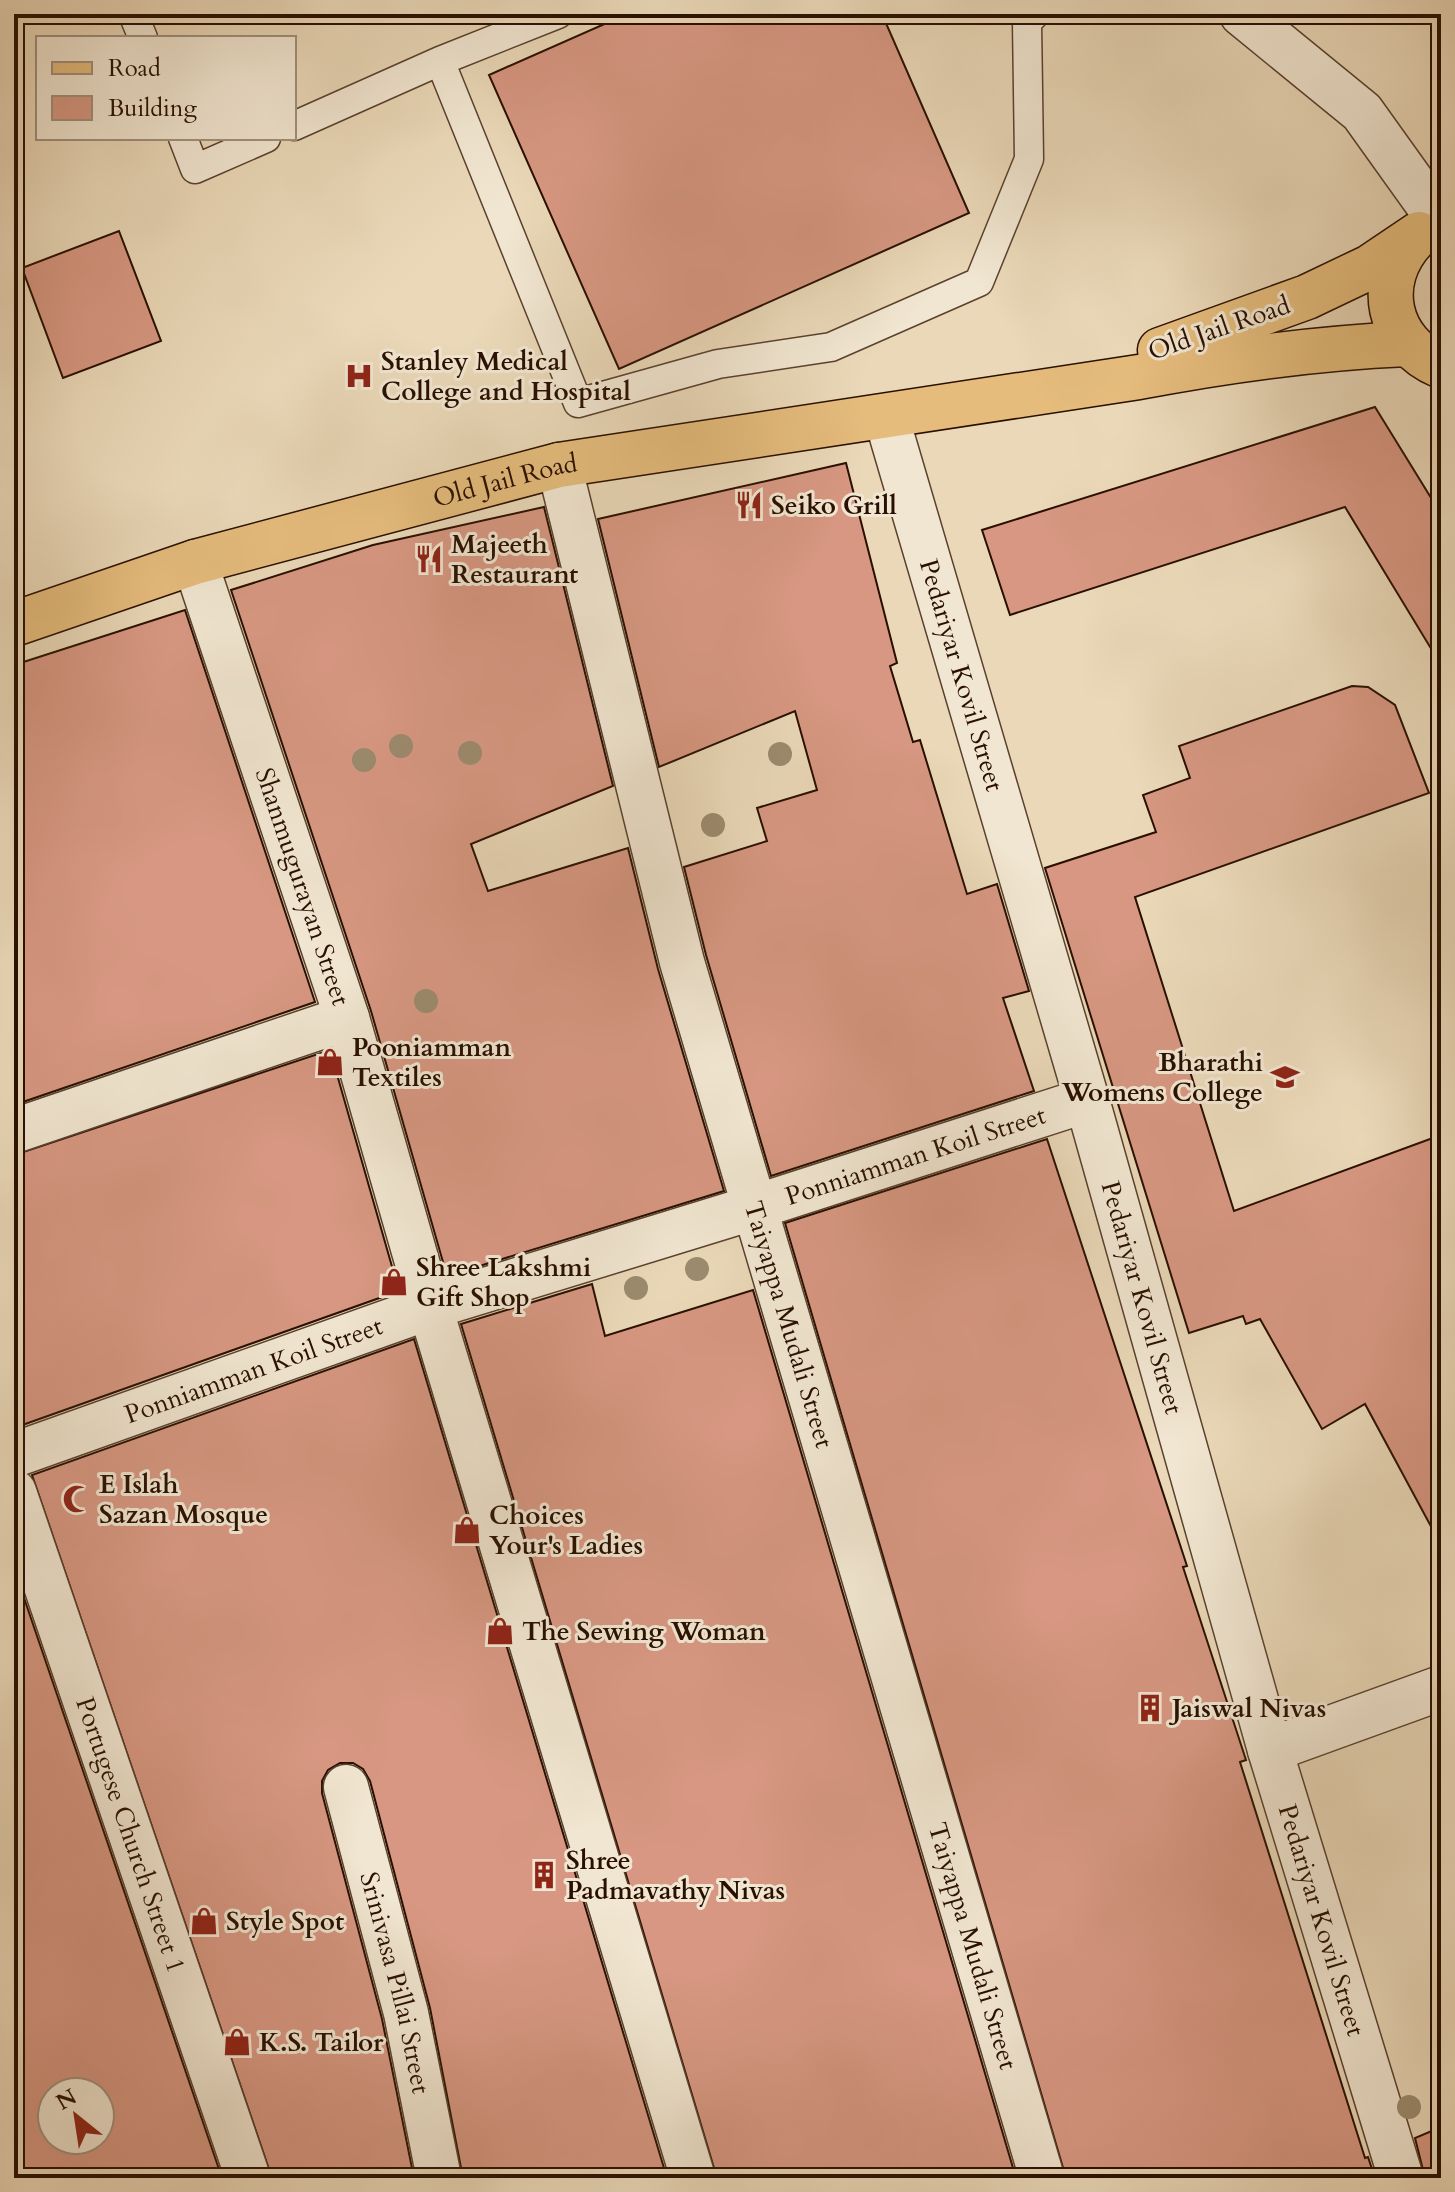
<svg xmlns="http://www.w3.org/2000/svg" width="1455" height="2192" font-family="Cardo,serif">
<rect width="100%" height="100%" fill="#ead8b8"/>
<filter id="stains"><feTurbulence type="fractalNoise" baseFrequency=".0025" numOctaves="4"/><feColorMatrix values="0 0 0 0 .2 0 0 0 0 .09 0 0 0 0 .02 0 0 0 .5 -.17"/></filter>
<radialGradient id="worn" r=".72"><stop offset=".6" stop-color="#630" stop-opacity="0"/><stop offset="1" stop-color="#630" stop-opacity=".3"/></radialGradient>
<path fill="#d79782" stroke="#290f00" stroke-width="2" fill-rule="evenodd" d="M627 14H882L969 213 619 369 489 75Z
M119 231 161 341 63 378 22 268Z
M1375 407 1441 514V665L1345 507 1010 615 982 530Z
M846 463 897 663 890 666 913 742 920 740 967 894 997 884 1029 991 1003 998 1034 1091 771 1176 706 955 684 867 767 841 757 808 817 790 795 711 659 767 598 519Z
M544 507 613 786 471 844 488 891 628 848 658 969 724 1191 447 1276 371 1011 231 590 373 545Z
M185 610 315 1002 14 1105V665Z
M1352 686 1368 687 1395 705 1429 793 1135 897 1234 1211 1441 1135V1545L1365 1404 1322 1429 1260 1319 1246 1324 1243 1316 1189 1333 1045 868 1156 832 1143 795 1190 778 1179 746Z
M330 1050 399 1291 14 1428V1155Z
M1047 1139 1187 1566 1183 1567 1246 1760 1240 1762 1365 2158 1368 2157 1375 2178H1066L785 1223Z
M592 1284 605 1336 753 1290 1016 2178H717L461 1324Z
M414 1339 667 2178H463L430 2008 370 1781 363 1769 353 1763H340L328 1770 322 1781V1793L382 2019 414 2178H272L32 1475Z
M22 1592 222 2178H14V1595ZM52 2092H100V2140H52Z
M1441 2127V2178H1425L1415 2138Z"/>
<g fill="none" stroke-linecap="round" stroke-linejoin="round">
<defs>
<path id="service" d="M133 14 143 38
M558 14 440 61 578 403 718 364 831 347 979 282 1029 159 1027 22 1035 14
M294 126 440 61
M183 138 195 169 266 138"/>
<g id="minor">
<path id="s1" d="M886 416 1087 1100 1270 1750 1401 2178"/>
<path id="s2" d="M559 465 682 962 1042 2178"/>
<path id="s3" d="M195 562 347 1018 430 1307 693 2178"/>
<path d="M14 1131 347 1018"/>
<path id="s4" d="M14 1455 430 1307 752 1208 1087 1100"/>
<path id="s5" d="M14 1492 248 2178"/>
<path d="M1270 1750 1441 1688"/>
<path id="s6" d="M346 1787 406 2013 439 2178"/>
</g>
<path id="tertiary" d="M1242 14 1362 112 1440 221"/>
<g id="primary">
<path d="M1414 239C1374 282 1387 343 1441 366"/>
<path d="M1160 350 1307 297 1370 267 1419 234"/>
<path id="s7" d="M14 624 195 562 559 465 1139 377C1228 360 1316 348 1407 344"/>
</g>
</defs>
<use href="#service" stroke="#59412e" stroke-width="31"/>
<use href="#minor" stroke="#59412e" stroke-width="47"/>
<use href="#tertiary" stroke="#59412e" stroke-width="47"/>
<use href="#primary" stroke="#290f00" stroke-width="47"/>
<use href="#service" stroke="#f1e6d1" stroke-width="28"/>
<use href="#minor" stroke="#f1e6d1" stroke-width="44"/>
<use href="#tertiary" stroke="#f1e6d1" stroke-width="44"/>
<use href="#primary" stroke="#e5bc7c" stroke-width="44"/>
</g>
<g fill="#9c8b6e">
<circle cx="401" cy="746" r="12"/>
<circle cx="470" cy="753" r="12"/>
<circle cx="780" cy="754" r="12"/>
<circle cx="364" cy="760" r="12"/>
<circle cx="713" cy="825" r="12"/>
<circle cx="426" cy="1001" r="12"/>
<circle cx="697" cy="1269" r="12"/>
<circle cx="636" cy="1288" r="12"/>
<circle cx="1409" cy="2107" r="12"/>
</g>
<defs>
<symbol id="hospital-bare" viewBox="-9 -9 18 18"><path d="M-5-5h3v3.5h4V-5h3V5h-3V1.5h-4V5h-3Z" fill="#8f2418" stroke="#f1e6d1" stroke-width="2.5" paint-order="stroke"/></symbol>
<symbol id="restaurant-bare" viewBox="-9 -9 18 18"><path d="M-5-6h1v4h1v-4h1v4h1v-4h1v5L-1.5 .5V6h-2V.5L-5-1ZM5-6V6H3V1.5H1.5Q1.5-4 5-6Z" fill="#8f2418" stroke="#f1e6d1" stroke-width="2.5" paint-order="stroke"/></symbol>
<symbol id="shop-bare" viewBox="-9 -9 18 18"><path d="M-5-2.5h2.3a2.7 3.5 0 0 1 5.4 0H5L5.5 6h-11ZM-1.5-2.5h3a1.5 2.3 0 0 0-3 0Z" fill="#8f2418" stroke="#f1e6d1" stroke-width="2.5" paint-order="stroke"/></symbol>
<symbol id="university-bare" viewBox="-9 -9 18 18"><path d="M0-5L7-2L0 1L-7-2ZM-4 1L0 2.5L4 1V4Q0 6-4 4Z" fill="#8f2418" stroke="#f1e6d1" stroke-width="2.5" paint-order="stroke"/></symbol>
<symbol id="mosque-bare" viewBox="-9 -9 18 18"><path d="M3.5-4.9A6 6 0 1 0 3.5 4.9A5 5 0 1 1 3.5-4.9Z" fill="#8f2418" stroke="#f1e6d1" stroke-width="2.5" paint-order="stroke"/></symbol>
<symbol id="building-bare" viewBox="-9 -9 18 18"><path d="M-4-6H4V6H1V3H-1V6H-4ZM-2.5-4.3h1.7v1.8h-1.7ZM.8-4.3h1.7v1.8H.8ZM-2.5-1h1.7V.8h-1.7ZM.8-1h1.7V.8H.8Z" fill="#8f2418" stroke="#f1e6d1" stroke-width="2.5" paint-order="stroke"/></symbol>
</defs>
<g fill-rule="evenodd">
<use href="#hospital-bare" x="339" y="356" width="40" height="40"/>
<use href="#restaurant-bare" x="729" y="485" width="40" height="40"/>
<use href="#restaurant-bare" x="409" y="539" width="40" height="40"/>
<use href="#shop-bare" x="310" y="1042" width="40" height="40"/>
<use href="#university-bare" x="1265" y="1057" width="40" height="40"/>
<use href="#shop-bare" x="374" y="1262" width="40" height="40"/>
<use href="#mosque-bare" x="57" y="1479" width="40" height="40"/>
<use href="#shop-bare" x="447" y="1510" width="40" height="40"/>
<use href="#shop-bare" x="480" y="1611" width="40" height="40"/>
<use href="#building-bare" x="1130" y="1688" width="40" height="40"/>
<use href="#building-bare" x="524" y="1855" width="40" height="40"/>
<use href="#shop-bare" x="184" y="1901" width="40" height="40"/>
<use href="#shop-bare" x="217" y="2022" width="40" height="40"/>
</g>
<g text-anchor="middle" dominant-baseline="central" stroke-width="6" stroke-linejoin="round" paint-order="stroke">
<g font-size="26" fill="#290f00" stroke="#f1e6d1">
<text transform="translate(1219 328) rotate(-19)">Old Jail Road</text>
<text stroke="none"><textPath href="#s7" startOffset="512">Old Jail Road</textPath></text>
<text stroke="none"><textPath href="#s1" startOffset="270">Pedariyar Kovil Street</textPath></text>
<text stroke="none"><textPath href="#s3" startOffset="342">Shanmugurayan Street</textPath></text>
<text stroke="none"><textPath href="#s4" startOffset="950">Ponniamman Koil Street</textPath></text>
<text stroke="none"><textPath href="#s1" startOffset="918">Pedariyar Kovil Street</textPath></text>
<text stroke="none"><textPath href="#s2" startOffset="890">Taiyappa Mudali Street</textPath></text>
<text stroke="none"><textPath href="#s4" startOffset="254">Ponniamman Koil Street</textPath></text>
<text stroke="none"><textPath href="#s5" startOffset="362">Portugese Church Street 1</textPath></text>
<text stroke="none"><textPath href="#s1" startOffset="1566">Pedariyar Kovil Street</textPath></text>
<text stroke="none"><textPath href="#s2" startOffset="1538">Taiyappa Mudali Street</textPath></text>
<text stroke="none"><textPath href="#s6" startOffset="202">Srinivasa Pillai Street</textPath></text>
</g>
<g font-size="26" font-weight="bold" fill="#290f00" stroke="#f1e6d1" text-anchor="start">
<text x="381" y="361">Stanley Medical<tspan x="381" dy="30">College and Hospital</tspan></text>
<text x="771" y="505">Seiko Grill</text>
<text x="451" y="544">Majeeth<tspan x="451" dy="30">Restaurant</tspan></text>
<text x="352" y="1047">Pooniamman<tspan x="352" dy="30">Textiles</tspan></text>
<text x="1263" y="1062" text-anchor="end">Bharathi<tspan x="1263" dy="30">Womens College</tspan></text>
<text x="416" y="1267">Shree Lakshmi<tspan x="416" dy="30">Gift Shop</tspan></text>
<text x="99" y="1484">E Islah<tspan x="99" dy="30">Sazan Mosque</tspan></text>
<text x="489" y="1515">Choices<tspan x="489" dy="30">Your's Ladies</tspan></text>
<text x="522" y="1631">The Sewing Woman</text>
<text x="1172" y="1708">Jaiswal Nivas</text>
<text x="566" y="1860">Shree<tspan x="566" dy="30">Padmavathy Nivas</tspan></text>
<text x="226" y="1921">Style Spot</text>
<text x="259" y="2042">K.S. Tailor</text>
</g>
</g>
<rect width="1455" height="2192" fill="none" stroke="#ead8b8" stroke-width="48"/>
<rect x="16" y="16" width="1423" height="2160" fill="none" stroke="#290f00" stroke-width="4"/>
<rect x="24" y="24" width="1407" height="2144" fill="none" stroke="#290f00" stroke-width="2"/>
<rect x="36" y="36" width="260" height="104" fill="#f1e6d1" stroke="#a1907d" stroke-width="2"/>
<rect x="52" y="62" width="40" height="12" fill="#e5bc7c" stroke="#a1907d" stroke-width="2"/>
<text x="108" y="76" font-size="24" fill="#290f00">Road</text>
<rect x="52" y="96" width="40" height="24" fill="#d79782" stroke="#a1907d" stroke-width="2"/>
<text x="108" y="116" font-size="24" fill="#290f00">Building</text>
<g transform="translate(76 2116) rotate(330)"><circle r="38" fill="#f1e6d1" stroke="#a1907d" stroke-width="2"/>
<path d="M0-6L14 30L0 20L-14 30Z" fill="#8f2418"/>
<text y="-12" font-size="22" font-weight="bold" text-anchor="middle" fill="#290f00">N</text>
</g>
<rect width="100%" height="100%" filter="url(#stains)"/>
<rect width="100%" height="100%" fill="url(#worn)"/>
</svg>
